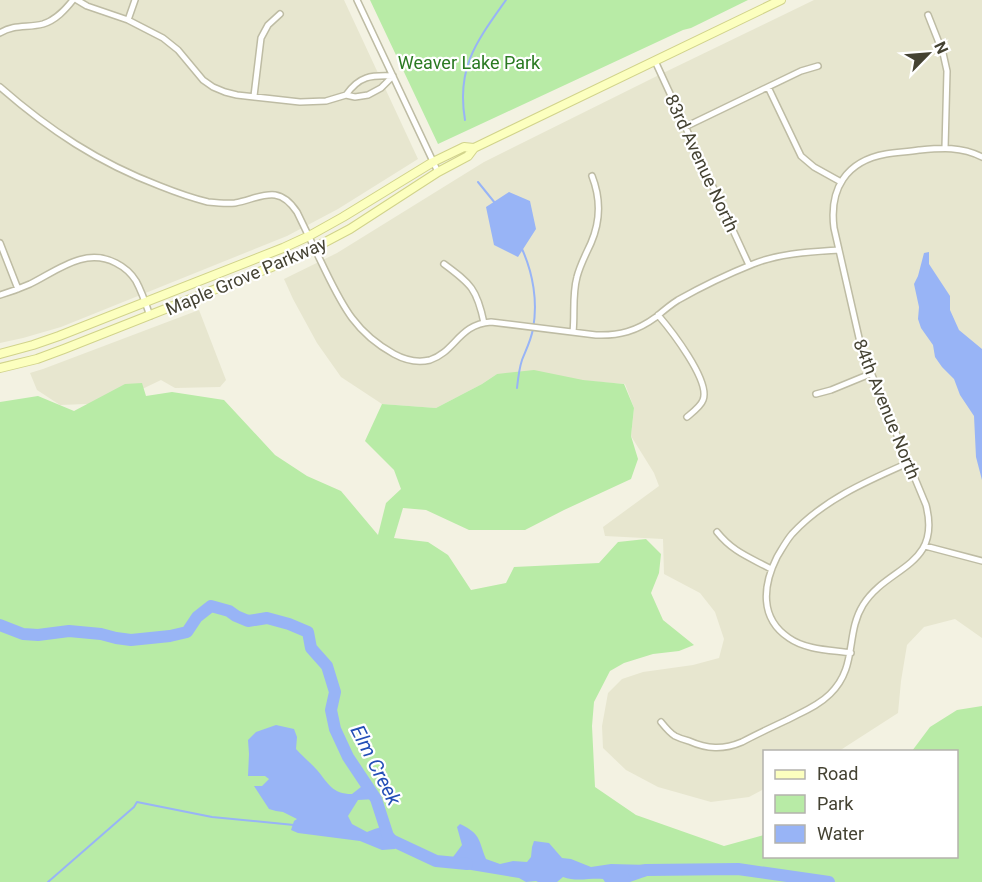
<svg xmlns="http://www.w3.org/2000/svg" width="982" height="882" font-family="Roboto,sans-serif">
<rect width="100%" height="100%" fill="#f3f2e2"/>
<path fill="#e7e6cf" d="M0 0H344L418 159 338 209 287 236 61 327 23 338 0 343Z
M814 0H982V638L955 619 924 627 907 645 901 681 898 713 839 751 764 752V789L749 797 711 802 658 787 626 770 603 748 602 726 608 693 622 679 643 672 693 665 719 658 724 639 715 612 700 593 664 574 663 539 605 536 603 527 659 486 654 473 631 436 634 408 625 384 497 374 482 384 436 408 382 404 341 377 317 343 293 299 284 279 337 253 484 162 657 76Z
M199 310 226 380 220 387 175 388 161 380 113 403 60 405 37 390 30 373 43 369Z"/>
<path fill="#b8eba6" d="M370 0H748L691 28 683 30 438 144Z
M534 370 583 380 624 384 634 408 631 436 638 459 631 479 564 510 525 530H469L426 510 403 508 394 538 428 542 448 555 471 590 506 583 514 567 599 563 618 542 646 539 661 554 659 573 651 593 663 620 694 645 679 651 653 654 624 663 610 671 594 702 592 726 595 787 636 815 724 846 764 835V856H956V752L912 751 930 727 957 710 982 706V882H0V402L38 396 74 411 125 384 142 383 146 396 172 392 224 400 275 455 307 476 341 491 378 535 386 503 401 489 394 470 365 441 382 404 436 408 482 384 497 374Z"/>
<path fill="#98b4f6" d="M509 192 530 201 536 229 518 257 494 245 486 207Z
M929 252V264L950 296V310L959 330 982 349V480L976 457 974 416 960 395 954 379 942 367 935 357 933 345 921 328 918 319 919 307 914 284 918 276 924 253Z
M276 725 294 729 297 737 296 749C303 757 311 763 317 770 329 784 332 794 352 794L366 783 376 799 358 800 348 816 352 824 367 832C380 827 386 824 396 836L395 849 382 850 360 841 298 833 291 830 294 821 297 819 283 812 276 811 269 809 254 786H262L269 779 265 776H248L249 754 248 740 256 732Z
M460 824C481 834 478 839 486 859L500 864 513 861 527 862 531 857 532 847 534 841 549 843 562 858 571 859 591 867 611 864 649 865 650 875 630 882H605L603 879C589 878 576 882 563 877L557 882H538L536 881 526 882 519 878 453 867V857L462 845 457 827Z"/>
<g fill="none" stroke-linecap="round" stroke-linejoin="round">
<path stroke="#98b4f6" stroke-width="2" d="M465 120C456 67 477 41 506 0
M478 182 495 203
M517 388C518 379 519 369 522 360 526 350 531 340 533 329 538 302 533 273 522 249
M48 882 134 807 137 802 212 817 294 825"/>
<path stroke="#98b4f6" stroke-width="12" d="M0 625 23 634 38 635 69 631 101 634 116 638 131 640 170 636 187 632 197 617 211 606 229 611 236 616 248 621 267 618 289 624 308 632 311 648 327 666 335 692 331 710 335 729 348 757 376 799 389 839 436 861 467 864
M634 872 646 870 738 869 829 882"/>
<defs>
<path id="minor" d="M77 0 87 6 128 20 163 38 178 50 203 80 213 87 225 92 237 95 300 102 326 101 346 95 355 97 368 95 381 88 393 76
M357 0 438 172
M928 15 943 53 947 71 945 148
M128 20 135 0
M0 33C14 24 28 28 43 24 56 20 65 10 73 0
M655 61 749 265
M0 87C49 130 99 163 160 186 175 192 192 198 208 202 217 203 227 204 235 203 261 198 278 183 297 212 306 231 316 251 325 270 343 307 356 333 394 354 405 360 417 363 430 360 455 352 459 324 491 322L596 335C619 336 637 331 656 317 663 311 670 305 678 300 701 287 728 274 753 264 780 253 810 252 839 250
M768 87 801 156 814 167 841 182
M346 95C359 76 371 75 393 76
M254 96 261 38 268 25 280 14
M685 127 801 71 818 66
M0 243 18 289
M444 264C471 284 477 289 484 323
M0 295C10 292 21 288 30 284 58 270 85 247 116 263 124 267 131 273 136 281 142 292 146 304 150 316
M658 315C670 329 711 381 703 400 701 406 693 412 687 417
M573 332C575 314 572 295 577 277 580 265 586 254 591 243 601 220 601 199 592 176
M816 394 831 390 870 374
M717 532C733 552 749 557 771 569
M925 546 982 561
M851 653C831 650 806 650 789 638 759 618 763 585 777 557 782 549 786 541 792 534 823 500 867 481 908 463
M661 722C665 727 670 733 675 736 679 738 685 740 689 741 707 749 723 750 742 742 757 734 772 727 787 720 802 712 818 706 830 694 858 667 845 634 863 605 887 566 942 567 926 505L862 351 834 228C829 189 846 161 886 154 897 152 908 152 919 150 941 148 961 146 982 157"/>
<path id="secondary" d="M0 354 33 345 59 336 283 248 309 236 343 217 433 162 464 147 474 148
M0 368 37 359 64 349 297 257 350 229 438 172 468 156 474 148 781 0"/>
</defs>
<use href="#minor" stroke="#bebca4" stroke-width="8"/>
<use href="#secondary" stroke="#d1d38b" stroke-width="10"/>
<use href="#minor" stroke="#fff" stroke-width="5"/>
<use href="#secondary" stroke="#fcffbf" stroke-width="8"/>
</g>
<g text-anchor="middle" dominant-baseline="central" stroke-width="4.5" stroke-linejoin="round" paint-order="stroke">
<g font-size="18" fill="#2a7a22" stroke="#fff">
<text x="469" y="62">Weaver Lake Park</text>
</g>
<g font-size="18" fill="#444232" stroke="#fff">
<text transform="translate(702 163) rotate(65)">83rd Avenue North</text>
<text transform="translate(246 276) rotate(-23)">Maple Grove Parkway</text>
<text transform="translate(887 409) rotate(68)">84th Avenue North</text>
</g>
<g font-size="20" font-style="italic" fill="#244fb7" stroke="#fff">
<text transform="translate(376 765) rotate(63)">Elm Creek</text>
</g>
</g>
<rect x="763" y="750" width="195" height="108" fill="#ffffff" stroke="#b4b3ad" stroke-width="1.5"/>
<rect x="775" y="770" width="30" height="9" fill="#fcffbf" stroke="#b4b3ad" stroke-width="1.5"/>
<text x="817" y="780" font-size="18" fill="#444232">Road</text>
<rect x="775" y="795" width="30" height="18" fill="#b8eba6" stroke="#b4b3ad" stroke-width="1.5"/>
<text x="817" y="810" font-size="18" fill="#444232">Park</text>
<rect x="775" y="825" width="30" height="18" fill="#98b4f6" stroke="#b4b3ad" stroke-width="1.5"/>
<text x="817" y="840" font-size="18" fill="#444232">Water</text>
<g transform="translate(928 54) rotate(65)" stroke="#ffffff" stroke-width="4.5" paint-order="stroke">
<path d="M0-4.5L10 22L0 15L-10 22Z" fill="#444232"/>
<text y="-9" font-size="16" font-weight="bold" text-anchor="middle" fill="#444232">N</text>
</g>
</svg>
